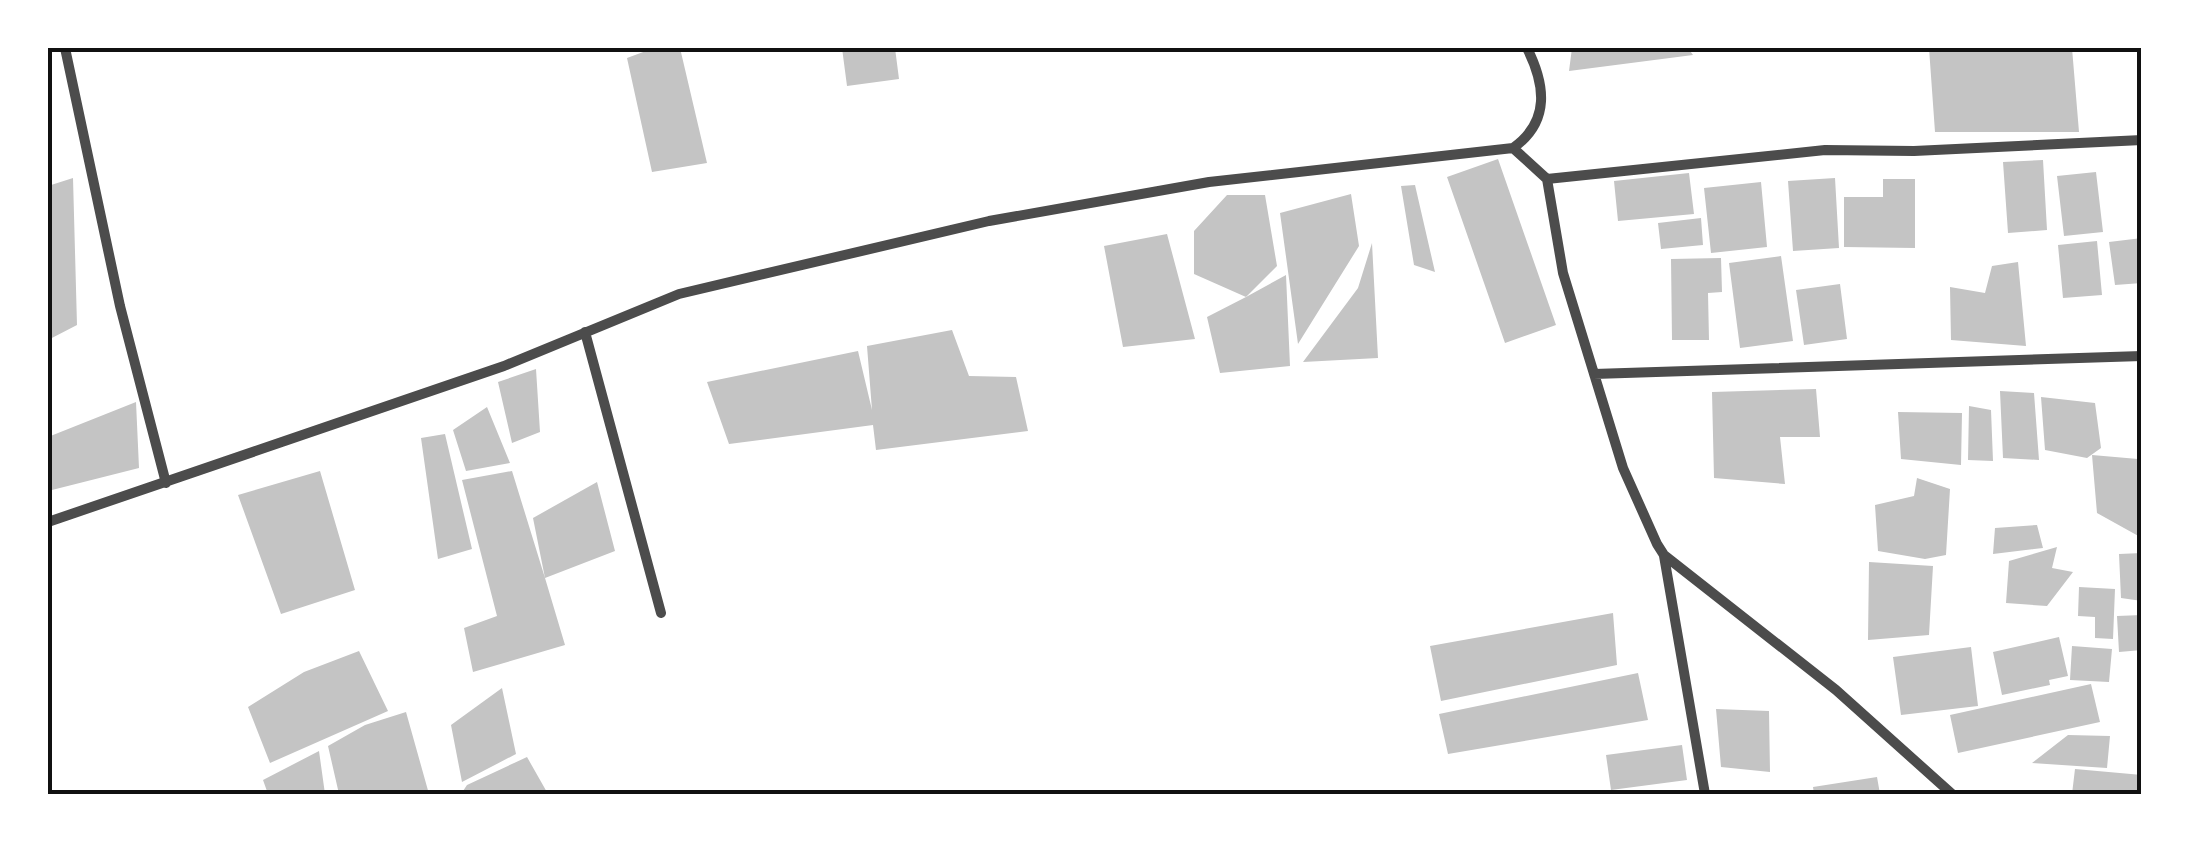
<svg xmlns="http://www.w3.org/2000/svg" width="2189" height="842" font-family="'Fira Sans Condensed',sans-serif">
<rect width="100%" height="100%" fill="#fff"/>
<path fill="#c4c4c4" d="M654 48H680L707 163 652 172 627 58Z
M842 48H895L899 79 847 86Z
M1572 48H1688L1693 55 1569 71Z
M1929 48H2072L2079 132H1935Z
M1498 159 1556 325 1505 343 1447 177Z
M2043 160 2047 230 2008 233 2003 162Z
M2096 172 2103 232 2064 236 2057 176Z
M1689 173 1694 214 1618 221 1614 181Z
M73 178 77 325 48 340V186Z
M1835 178 1839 248 1793 251 1788 181Z
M1883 179H1915V248L1844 247V197H1883Z
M1761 182 1767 247 1711 253 1704 188Z
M1415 185 1435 272 1414 265 1401 186Z
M1351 194 1359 246 1298 344 1280 213Z
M1227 195H1265L1277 266 1246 297 1286 275 1290 366 1220 373 1207 317 1246 297 1194 274V231Z
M1701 218 1703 245 1661 249 1658 223Z
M1167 234 1195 339 1123 347 1104 246Z
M2142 238V283L2115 285 2109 242Z
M2097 241 2102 295 2063 298 2058 245Z
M1372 243 1378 358 1303 362 1358 288Z
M1781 256 1793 341 1740 348 1729 263Z
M1721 258 1722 292 1708 293 1709 340H1672L1671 259Z
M2018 262 2026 346 1951 340 1950 287 1985 293 1992 266Z
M1840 284 1847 339 1804 345 1796 290Z
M952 330 969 376 1016 377 1028 431 876 450 873 425 729 444 707 382 858 351 872 410 867 346Z
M536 369 540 432 512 443 498 382Z
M1816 389 1820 437H1780L1785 484 1714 478 1712 392Z
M2000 391 2034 393 2039 460 2003 458Z
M2041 397 2095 403 2101 448 2087 458 2045 450Z
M136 402 139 468 48 491V437Z
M1969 406 1991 410 1993 461 1968 460Z
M487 407 510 463 466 471 453 430Z
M1898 412 1962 413 1961 465 1901 459Z
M445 434 472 549 438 559 421 438Z
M2092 455 2138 459 2142 538 2097 513Z
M320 471 355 590 281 614 238 495Z
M512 471 545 578 533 518 597 482 615 551 545 578 565 645 473 672 464 628 497 616 462 480Z
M1917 478 1950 489 1946 555 1925 559 1878 551 1875 505 1914 496Z
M2037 525 2043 548 1993 554 1995 528Z
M2057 547 2052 568 2073 572 2047 606 2006 603 2009 561Z
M2142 553V601L2121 598 2119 554Z
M1869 562 1933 566 1929 635 1868 640Z
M2079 587 2115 589 2113 639 2095 638V617L2078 616Z
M1613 613 1617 665 1441 701 1430 646Z
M2142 615V650L2119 652 2117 616Z
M2059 637 2068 676 2049 680 2050 685 2002 695 1993 652Z
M2072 646 2112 649 2109 682 2070 680Z
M1971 647 1978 706 1901 715 1893 657Z
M359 651 388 711 270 763 248 707 304 672Z
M1638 673 1648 720 1448 754 1439 714Z
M2091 684 2100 722 1958 753 1950 715Z
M502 688 516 754 462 782 451 725Z
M1716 709 1769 711 1770 772 1721 767Z
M406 712 429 794H339L328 746 365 725Z
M2068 735 2110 736 2107 768 2032 763Z
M1682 745 1687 780 1611 790 1606 755Z
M319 751 325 794H268L263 780Z
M527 757 548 794H461L467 785Z
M2075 769 2142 775V794H2072Z
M1877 777 1880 794H1814L1813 787Z"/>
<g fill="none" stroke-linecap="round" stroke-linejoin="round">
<path stroke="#4c4c4c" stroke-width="10" d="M65 48 120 306 166 483
M1527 48C1545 84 1551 121 1513 148L1547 179 1563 273 1623 468 1657 544 1664 555 1836 690 1952 794
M1547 179 1825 150 1914 151 2142 140
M585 332 661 613
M1594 374 2142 356
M48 522 504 366 679 294 989 221 1209 182 1513 148
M1664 556 1705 794"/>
</g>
<rect width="2189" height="842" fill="none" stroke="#ffffff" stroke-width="100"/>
<rect x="50" y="50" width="2089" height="742" fill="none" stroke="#111" stroke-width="4"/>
</svg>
